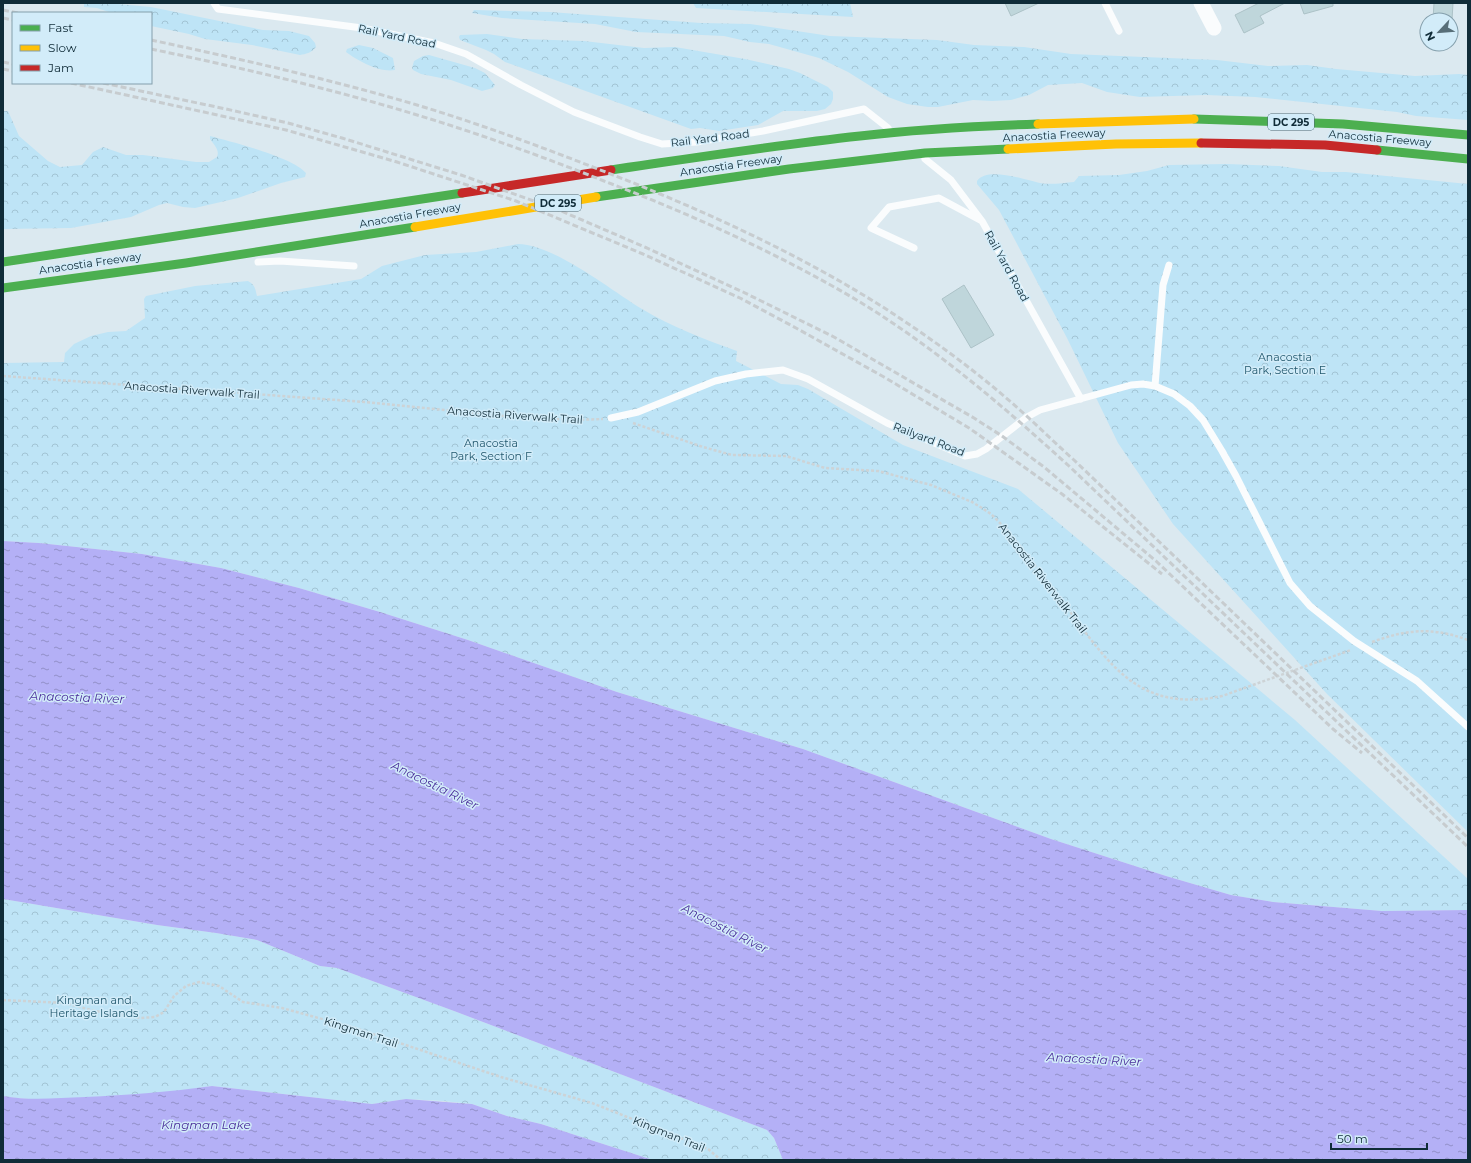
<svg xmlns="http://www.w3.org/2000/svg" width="1471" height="1163" font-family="Montserrat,sans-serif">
<defs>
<pattern id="forest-crowns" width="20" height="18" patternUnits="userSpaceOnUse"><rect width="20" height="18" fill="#bee4f6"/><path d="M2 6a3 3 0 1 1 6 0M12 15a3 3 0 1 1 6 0" fill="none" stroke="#a2c4d4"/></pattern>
<pattern id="water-ripples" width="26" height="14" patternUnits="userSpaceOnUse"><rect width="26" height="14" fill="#b4b0f6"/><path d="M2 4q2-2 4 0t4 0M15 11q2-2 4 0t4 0" fill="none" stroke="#918fc8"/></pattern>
</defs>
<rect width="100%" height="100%" fill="#dbe9f0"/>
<path fill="url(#forest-crowns)" d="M86 3H107L151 7 263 30 289 31 309 36 315 43 316 47C311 53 306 54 300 55L252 45 205 39 189 34 151 26V13H112L97 8 84 7V4Z
M693 3H850L853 17 696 8Z
M474 10 550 12 701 23 750 24 830 36 937 40 974 45 1024 47 1071 54 1217 60 1268 66 1307 65 1336 69 1415 76 1459 74 1468 75V120L1416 116 1397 112 1255 97 1206 95 1140 97 1107 92 1082 83 1048 85 1029 95 1011 100 992 101 973 100 938 107H928L907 104 888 97 848 72 819 58 769 44 750 42 724 36 636 32 595 24 502 18 472 13Z
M487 34 522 39 584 41 644 48 675 47 745 59 789 69 800 73 828 87 833 92V99L831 104 825 109 817 111H783L758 125 719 131 700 128 691 129 505 62 494 54 486 50 460 40 459 37 460 35Z
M359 45 373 48 393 58 395 70C380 73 358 61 346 52L347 49Z
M429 55 475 68 485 73 495 85 493 88 482 91 451 80 421 74 413 70 412 68 414 61 423 56Z
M3 111H8L19 136 48 161 60 167 82 165 93 152 103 147 126 155H143L196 162H209L217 157C220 150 214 145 210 139V136C232 142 293 157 306 173L305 177 281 183 238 198 195 208 183 207 167 203 159 205 131 217 71 228 3 229Z
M1227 164 1279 166 1322 172H1346L1468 184V832L1327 694 1173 524 1118 443 1067 338 999 210 977 184V181C987 166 1025 180 1040 183 1050 185 1063 183 1074 182L1079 176 1119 175 1147 171 1169 165Z
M518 244C555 245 609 289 642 309 672 327 704 339 737 351L736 361 781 384 798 385 808 389 903 445 1018 489 1295 720 1468 879V910L1382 911 1273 902 1231 895 1166 876 1051 839 803 749 617 692 468 640 380 612 299 588 221 568 142 554 39 543 3 541V363L64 362 65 353 74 344 91 336 108 332 126 331 145 318 144 299 146 296 195 286 248 281C255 285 255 288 257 296L361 279 382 266 425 255 476 252Z
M3 899 157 925 216 933 257 940 320 966 337 968 454 1011 767 1130 774 1138 783 1160H653L541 1124 507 1116 472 1104 443 1101 406 1099 372 1104 212 1086 166 1093 42 1100 16 1098 3 1096Z"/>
<path fill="url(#water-ripples)" d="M3 541 39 543 142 554 221 568 299 588 380 612 468 640 617 692 803 749 1051 839 1166 876 1231 895 1273 902 1382 911 1468 910V1160H783L774 1138 767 1130 454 1011 337 968 320 966 257 940 216 933 157 925 3 899Z
M212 1086 372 1104 406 1099 472 1104 507 1116 541 1124 653 1160H3V1096C30 1101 57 1098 85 1097 128 1095 170 1092 212 1086Z"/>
<path fill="#bfd6db" stroke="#acc2c7" d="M1005 3H1039L1011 16Z
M1259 3H1285L1260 16 1264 23 1244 33 1235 15Z
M1300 3H1333V6L1304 14Z
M1434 3H1453L1452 20H1433Z
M964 285 994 335 971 348 942 299Z"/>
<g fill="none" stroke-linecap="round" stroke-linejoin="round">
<path stroke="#cdd3d6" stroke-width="2.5" stroke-dasharray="3 2" stroke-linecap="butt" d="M3 376 365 402 504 416 573 420 603 419
M633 423 703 447 732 455 786 456 825 468 878 471 931 485 972 502 982 508 991 514 1007 530C1028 556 1048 583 1068 609 1111 667 1141 713 1222 696L1351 650
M1372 642C1408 629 1432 627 1468 640
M3 1000 65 1003 95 1011 141 1018 155 1017 164 1012 174 996 186 986 199 982 219 986 243 1002 282 1008 355 1028 501 1077 592 1103 708 1149 721 1160"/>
<path stroke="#fafcfd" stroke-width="7" d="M214 3 218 9 362 28 434 43 466 54 521 85 574 112 640 137 662 144 697 142 763 131 864 109 888 128
M1105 3 1119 31
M925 159 951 180 982 221 1081 399
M914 248 871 228 889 207 939 198 980 220
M258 262 280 261 354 266
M1155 386 1163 285 1169 265
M611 418 638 412 715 381 746 374 783 370 808 379 887 423 965 456 977 454 986 449 1027 417 1040 410 1131 385 1143 384 1155 386 1174 394 1190 406 1203 420 1222 451 1236 476 1290 583 1310 606 1354 641 1417 681 1468 727"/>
<path stroke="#fafcfd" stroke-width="15" d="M1201 3 1214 28"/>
<path stroke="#4caf50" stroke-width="9" d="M1194 119 1343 124 1468 135
M1377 150 1468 159
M611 170C693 158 776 145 860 136 919 129 978 126 1038 124
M596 197 789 169 925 153 1008 149
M3 262 462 193
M3 288 186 263 415 227"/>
<path stroke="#ffc107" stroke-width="9" d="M1038 124 1194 119
M1008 149 1116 144 1201 143
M415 227 596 197"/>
<path stroke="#c62828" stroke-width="9" d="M1201 143 1325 145 1377 150
M462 193 611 170"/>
<path stroke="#c7cccf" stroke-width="3" stroke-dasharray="6 3" stroke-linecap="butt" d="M3 10 18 13
M3 18 13 20
M151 40C240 59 329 79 417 105 490 127 560 154 631 182 720 218 808 259 889 311 935 341 980 374 1021 411 1039 427 1056 444 1074 460L1468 838
M151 49C218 63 285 78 351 96 437 119 521 148 604 181 690 214 775 252 855 299 933 346 1002 405 1069 466L1468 847
M3 62 13 64
M3 69 13 71
M71 83 286 130 397 162 516 201 643 254 740 298 796 328 884 377 969 428 1062 494 1162 574
M103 83 226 109 288 123 342 138 461 175 559 210 647 248 743 292 834 337 974 418 1002 436 1044 467 1156 561 1333 729 1362 753"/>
</g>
<g text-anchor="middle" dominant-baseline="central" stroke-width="3" stroke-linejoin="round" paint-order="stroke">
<g fill="#d2ecf9" stroke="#4a6672" stroke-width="1">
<rect x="1268" y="114" width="46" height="16" rx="3"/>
<rect x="535" y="195" width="46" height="16" rx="3"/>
</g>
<g font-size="10" font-weight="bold" fill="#102c38">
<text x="1291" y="122">DC 295</text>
<text x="558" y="203">DC 295</text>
</g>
<g font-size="11" fill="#102c38" stroke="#d2ecf9">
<text transform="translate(397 36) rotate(12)">Rail Yard Road</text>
<text transform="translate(1054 135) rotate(-3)">Anacostia Freeway</text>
<text transform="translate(710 138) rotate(-7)">Rail Yard Road</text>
<text transform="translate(1380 138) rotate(5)">Anacostia Freeway</text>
<text transform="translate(731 165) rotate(-8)">Anacostia Freeway</text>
<text transform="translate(410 215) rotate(-10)">Anacostia Freeway</text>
<text transform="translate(90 263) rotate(-8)">Anacostia Freeway</text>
<text transform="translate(1007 266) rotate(61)">Rail Yard Road</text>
<text transform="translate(192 390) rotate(4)">Anacostia Riverwalk Trail</text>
<text transform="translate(515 415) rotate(4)">Anacostia Riverwalk Trail</text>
<text transform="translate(929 439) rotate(21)">Railyard Road</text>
<text transform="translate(1043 578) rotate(52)">Anacostia Riverwalk Trail</text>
<text transform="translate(361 1032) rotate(18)">Kingman Trail</text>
<text transform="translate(669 1134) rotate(22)">Kingman Trail</text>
</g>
<g font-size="11" fill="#22586e" stroke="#d2ecf9">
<text x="1285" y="357">Anacostia<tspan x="1285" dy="13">Park, Section E</tspan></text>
<text x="491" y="443">Anacostia<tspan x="491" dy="13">Park, Section F</tspan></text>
<text x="94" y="1000">Kingman and<tspan x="94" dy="13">Heritage Islands</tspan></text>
</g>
<g font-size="12" font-style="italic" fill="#4a2d9b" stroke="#d2ecf9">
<text transform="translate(77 697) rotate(2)">Anacostia River</text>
<text transform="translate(435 785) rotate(26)">Anacostia River</text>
<text transform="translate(725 928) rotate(27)">Anacostia River</text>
<text transform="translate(1094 1059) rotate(3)">Anacostia River</text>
<text x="206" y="1124">Kingman Lake</text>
</g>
</g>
<rect width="1471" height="1163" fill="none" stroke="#102c38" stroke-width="8"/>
<rect x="12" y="12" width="140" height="72" fill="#d2ecf9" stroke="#849fac"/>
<rect x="20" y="25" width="20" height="6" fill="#4caf50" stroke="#849fac"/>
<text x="48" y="32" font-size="12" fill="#102c38">Fast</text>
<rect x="20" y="45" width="20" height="6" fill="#ffc107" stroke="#849fac"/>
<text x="48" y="52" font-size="12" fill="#102c38">Slow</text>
<rect x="20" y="65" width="20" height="6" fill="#c62828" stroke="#849fac"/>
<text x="48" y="72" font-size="12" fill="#102c38">Jam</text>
<g transform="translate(1439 32) rotate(244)"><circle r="19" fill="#d2ecf9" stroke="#849fac"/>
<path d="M0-3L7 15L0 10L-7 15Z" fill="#576e78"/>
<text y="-6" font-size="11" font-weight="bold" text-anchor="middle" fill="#102c38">N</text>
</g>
<path d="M1331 1143v6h96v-6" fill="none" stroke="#102c38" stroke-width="2"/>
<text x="1337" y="1143" font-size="12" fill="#102c38" stroke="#d2ecf9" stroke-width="3" paint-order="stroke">50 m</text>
</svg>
